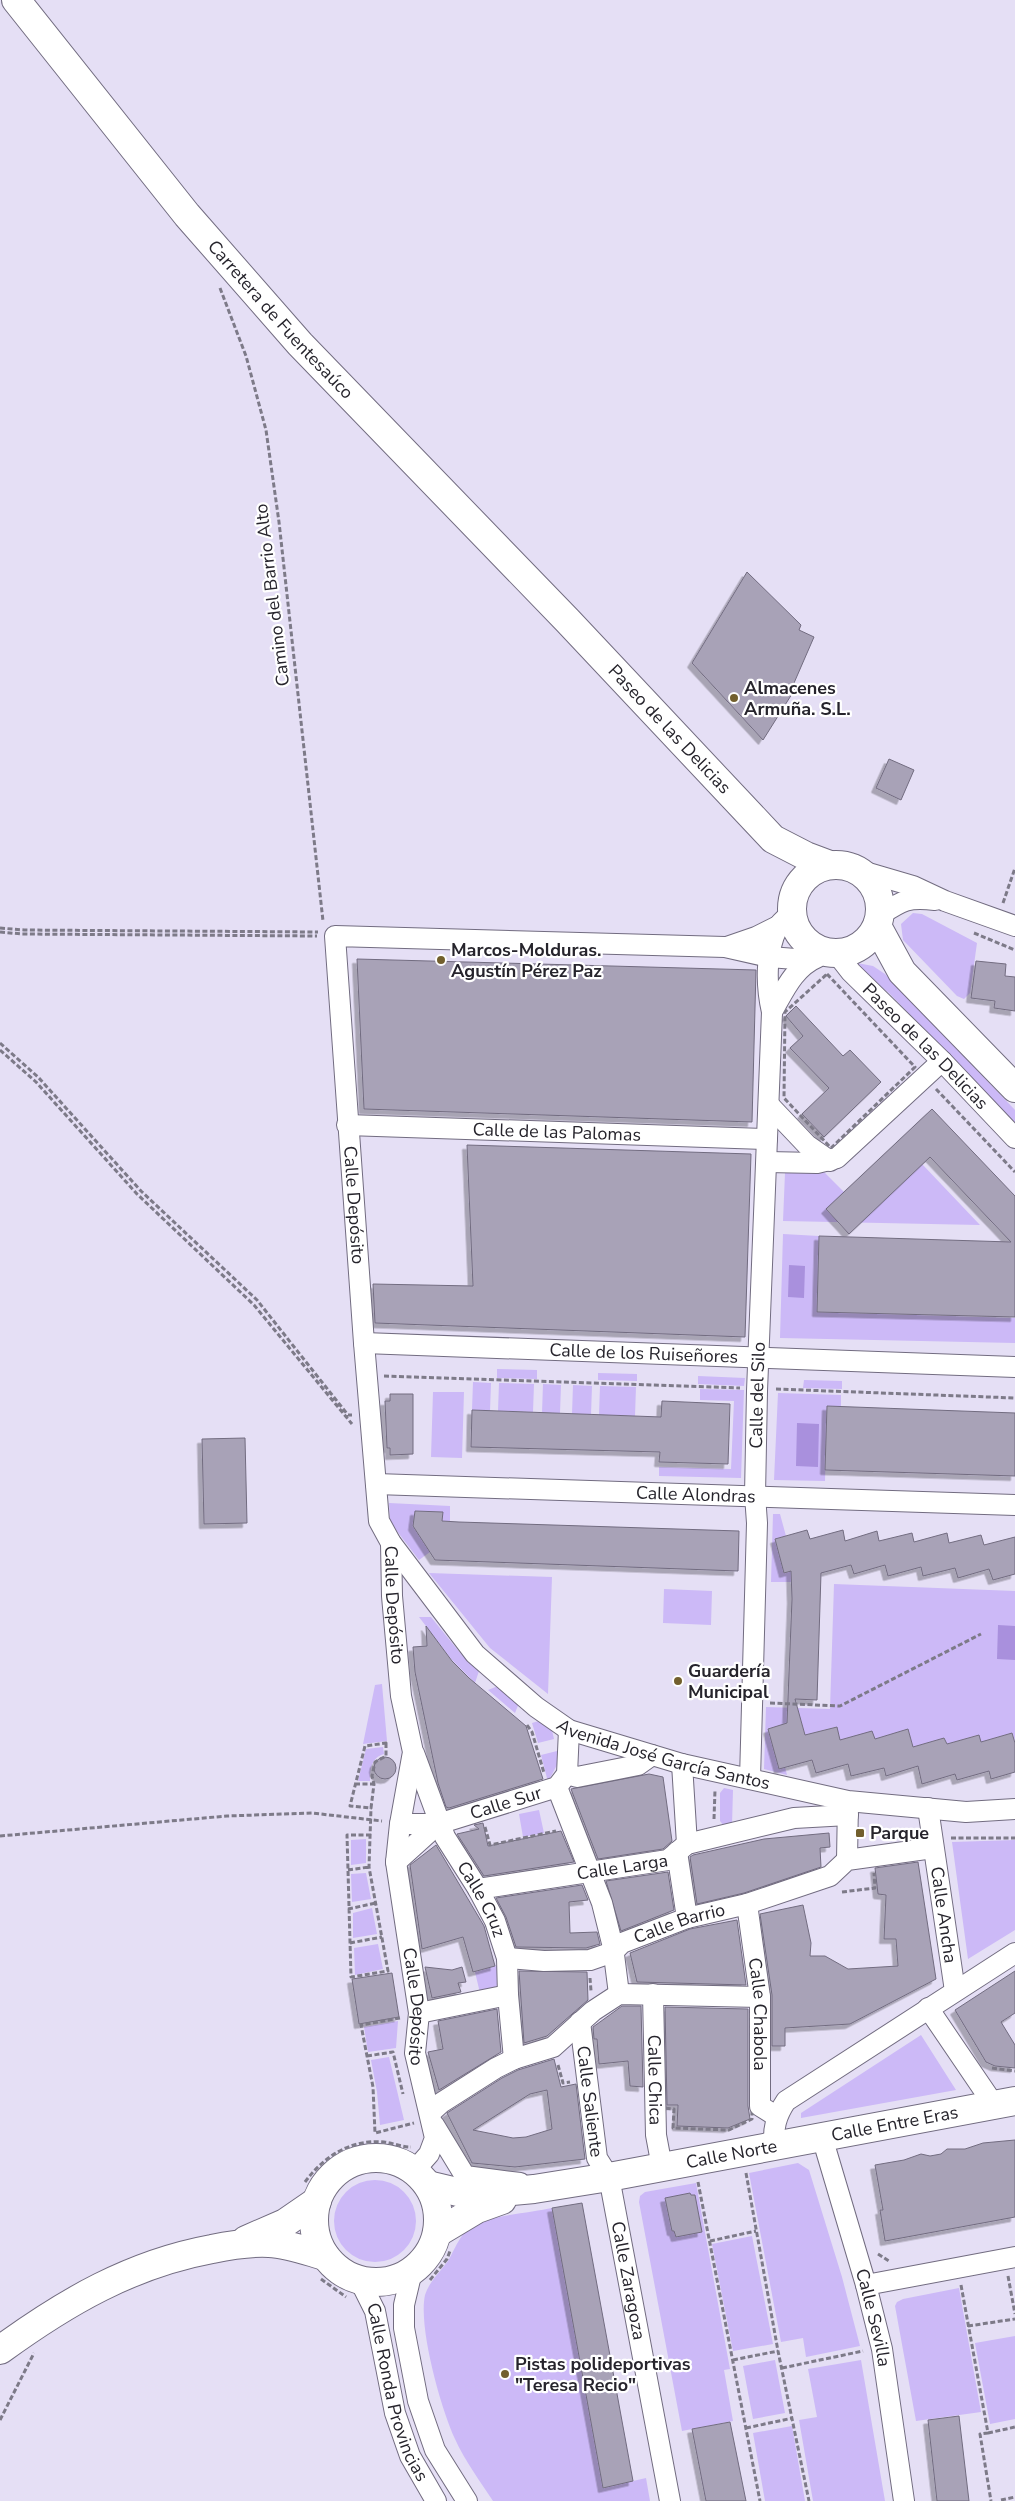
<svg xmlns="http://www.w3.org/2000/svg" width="1015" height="2501" font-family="'Nunito Sans',sans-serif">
<defs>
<filter id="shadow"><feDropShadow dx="-4.5" dy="4.5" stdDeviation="0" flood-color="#0004"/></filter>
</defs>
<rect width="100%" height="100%" fill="#e5dff5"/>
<path fill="#ccb9f7" d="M913 913 922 914 977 943 970 993 964 999 957 996 903 940 901 924Z
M857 963 873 966 885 974 1015 1110V1125L889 993 857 969Z
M922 1164 980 1225 783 1221 785 1173 824 1172 844 1192 827 1209Z
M783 1234 819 1236 817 1312 1015 1318V1343L780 1338Z
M497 1369 537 1370V1379L497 1378Z
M598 1373 637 1374V1381L598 1380Z
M698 1376 745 1378 744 1386 698 1384Z
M804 1380 842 1381V1389L803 1388Z
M473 1382 491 1383 490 1411 472 1410Z
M499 1383 534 1384 533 1412 498 1411Z
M543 1384 561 1385 560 1413H542Z
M573 1385 592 1386 591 1415 572 1414Z
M600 1386 636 1387 635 1416 599 1415Z
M700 1389 744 1390 741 1478 659 1476V1467L731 1469 734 1401 700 1400Z
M433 1392H464L462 1458 431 1457Z
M778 1393 841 1395V1407L827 1406 825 1481 774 1480Z
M389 1503 450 1506V1521H442V1512L415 1511 413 1526 430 1552 419 1560 390 1522Z
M773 1514H780L786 1536 775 1539 784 1573 800 1569 792 1582H771Z
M429 1573 552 1577 548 1694 490 1648Z
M834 1584 1015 1591V1741L1012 1733 981 1742 978 1735 947 1744 944 1738 913 1747 908 1729 875 1739 840 1740 836 1727 805 1735 801 1720 768 1729 779 1769 785 1767 787 1775 764 1769 766 1707 830 1709Z
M664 1589 712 1591 711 1625 663 1623Z
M419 1617H431L461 1654 479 1671 475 1683 451 1659Z
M382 1684 387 1741 363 1744 375 1685Z
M498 1686 519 1703 515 1713 488 1690Z
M542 1720 551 1726 554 1739 538 1743 532 1723Z
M383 1747 384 1754C371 1758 370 1769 370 1781H358L366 1749Z
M557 1751 559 1761 548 1782 541 1755Z
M724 1788 733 1790 732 1825 724 1826 720 1821V1793Z
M539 1810 544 1833 523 1837 519 1814Z
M366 1839V1863L351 1865V1840Z
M1015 1840V1930L968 1959 952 1842Z
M366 1873 371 1899 352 1902 351 1874Z
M372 1908 377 1934 353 1938V1913Z
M378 1944 383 1969 355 1975 354 1948Z
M499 1965V1984L486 1993H480L475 1972Z
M398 2021 396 2048 368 2052 364 2027Z
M921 2035 956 2090 801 2118V2113Z
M389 2057 404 2120 380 2125 377 2092 371 2060Z
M798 2163 809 2170 842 2277 860 2346 806 2357 803 2338 781 2342 749 2173Z
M334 2221a41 41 0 1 1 82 0a41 41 0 1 1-82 0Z
M696 2183 730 2369 724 2370 733 2421 682 2431 639 2202 640 2196 645 2192Z
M552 2208 603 2488 646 2478 650 2501H493C480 2481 465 2461 455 2439 441 2409 418 2327 425 2295 429 2282 440 2272 448 2261 457 2246 460 2231 478 2223 493 2216 534 2212 552 2208Z
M752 2236 773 2344 733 2351 712 2244Z
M959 2288 981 2412 916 2421 895 2306 897 2302 903 2299Z
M1015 2336V2419L990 2424 975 2343Z
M775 2360 785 2413 753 2419 743 2366Z
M861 2360 885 2501H813L799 2420 817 2417 808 2369Z
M792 2426 805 2501H765L753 2433Z"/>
<path fill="#a990dd" d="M789 1265 805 1266 804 1298 788 1297Z
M797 1423 819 1424 818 1467 796 1466Z
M998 1625 1015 1626V1660L997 1659Z"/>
<path fill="#a8a2b7" stroke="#726c80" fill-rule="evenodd" filter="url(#shadow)" d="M747 572 801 625 799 630 814 637 794 683 797 686 763 740 692 663Z
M889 759 914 770 901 800 876 788Z
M357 959 756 970 752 1122 364 1109Z
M976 961 1006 964 1005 976 1015 977V1011L994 1008 995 1001 971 998Z
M796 1006 843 1056 850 1050 881 1082 824 1137 802 1114 829 1088 790 1048 803 1036 786 1016Z
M932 1109 1015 1196V1317L817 1312 819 1236 1011 1242 930 1157 849 1234 826 1209Z
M467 1145 751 1154 745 1337 375 1323 373 1284 473 1286Z
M390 1394H413V1454L390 1455V1448H387L385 1401H390Z
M662 1401 730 1404 728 1464 659 1462 660 1452 471 1447 472 1410 661 1417Z
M827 1406 1015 1413V1476L825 1470Z
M245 1438 247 1523 204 1524 202 1439Z
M415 1511 443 1512 442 1521 459 1522 739 1531 738 1571 435 1560 413 1526Z
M807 1530 810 1539 843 1530 845 1541 877 1531 879 1541 912 1533 914 1542 947 1533 949 1543 981 1535 984 1545 1015 1537V1574L993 1580 989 1569 958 1578 955 1568 923 1576 921 1567 888 1576 885 1565 854 1574 851 1565 821 1573 817 1700 795 1699 805 1735 837 1727 840 1740 872 1731 875 1739 908 1729 913 1747 944 1738 947 1744 979 1735 981 1742 1012 1733 1015 1743V1772L991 1779 989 1771 957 1780 955 1774 922 1784 918 1766 886 1776 884 1768 851 1776 848 1764 816 1773 812 1760 779 1769 768 1729 787 1723 792 1599 791 1571 784 1573 775 1539Z
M426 1626 452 1661 469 1678 526 1726 543 1779 449 1808 446 1807 438 1783 415 1672 413 1647 427 1646Z
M374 1768a11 11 0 1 1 22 0a11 11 0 1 1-22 0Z
M649 1774 663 1777 672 1841 663 1849 598 1859 571 1789Z
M483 1823 488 1846 561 1831 574 1862 484 1876 457 1834 479 1829 474 1825Z
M829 1833 830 1847 820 1848 821 1867 744 1893 697 1904 690 1857 693 1855 764 1839Z
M436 1845 484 1926 495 1966 473 1972 463 1937 422 1949 410 1865Z
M918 1862 936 1979 850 2024 785 2028V2046H772V1995L760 1914 803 1905 811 1943 810 1956H825L848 1969 898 1966 896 1939H884L886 1895 878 1894 875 1868Z
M668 1872 674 1910 621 1931 606 1881Z
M582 1885 588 1900 569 1902 570 1933 597 1932 600 1944 586 1948 516 1947 506 1917 496 1898Z
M737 1920 746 1985 637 1982 630 1953 690 1929Z
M425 1967 452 1970 462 1967 466 1982 458 1983 461 1992 432 1998Z
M519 1971 587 1972 588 2000 547 2036 524 2043Z
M1015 1971V2013L1001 2022 1015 2045V2068L995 2066 986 2062 955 2010Z
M392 1973 399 2017 359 2024 352 1979Z
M622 2006H641L643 2087 630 2086 628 2061 599 2064 597 2039H594L593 2027Z
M665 2007 748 2009V2106L750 2119 728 2128 677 2126 678 2105H667Z
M497 2009 501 2052 439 2090 428 2052 443 2049 438 2021Z
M554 2059 561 2087 576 2084 585 2159 515 2167 472 2163 447 2113 502 2078 518 2070ZM547 2090 552 2129 526 2137 513 2138 473 2130 530 2094Z
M1015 2140V2217L885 2241 880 2210H883L875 2165 904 2160 921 2154 930 2156 941 2154 947 2149H965L983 2143Z
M690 2193 691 2195H695L702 2232 676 2237 674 2231H672L665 2198Z
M582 2203 633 2481 603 2488 552 2208Z
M959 2416 969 2501H937L928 2420Z
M730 2422 746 2501H706L692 2429Z"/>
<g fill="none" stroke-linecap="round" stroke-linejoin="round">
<defs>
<g id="street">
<path d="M855 869 913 886 945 901 1015 926"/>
<path d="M880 915C903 900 908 897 935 900"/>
<path d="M727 947 756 937 778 926"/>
<path id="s1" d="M837 954 851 972 942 1061 1015 1138"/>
<path id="s2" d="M809 960 769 957 725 947 335 936 364 1343 379 1521 391 1543 475 1654 536 1707 569 1730 682 1764 848 1801 966 1812 1015 1809"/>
<path d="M772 1012C784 991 794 967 818 957"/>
<path d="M769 1105 807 1145 830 1161"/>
<path id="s3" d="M347 1125 767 1139"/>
<path d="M767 1162 817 1163 837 1158 942 1061"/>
<path id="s4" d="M364 1343 1015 1367"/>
<path id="s5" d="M376 1484 1015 1505"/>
<path id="s6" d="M391 1543 392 1596 401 1696 413 1752 400 1824 396 1862 419 2013 415 2053 435 2138 429 2154 414 2171"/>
<path id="s7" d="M414 1753 445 1837 478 1889 495 1921 507 1958 508 1995 514 2059"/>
<path d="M682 1764 687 1844"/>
<path d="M567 1774 577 1777 638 1765 652 1755"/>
<path id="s8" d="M750 1779 757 1523 755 1495 757 1391 772 1012C766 986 765 952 778 927 780 922 787 917 792 913"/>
<path d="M557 1787 602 1903 613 1947 619 1994"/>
<path id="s9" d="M928 1808 955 1991"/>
<path id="s10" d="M400 1824H438L557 1787 567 1774 569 1730"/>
<path d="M677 1852 687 1918"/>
<path d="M847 1860 848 1802"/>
<path d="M396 1862 438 1824"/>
<path id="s11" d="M478 1889 668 1860 687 1844 794 1818 848 1815"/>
<path id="s12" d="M747 1904 760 1997V2106L776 2116"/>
<path id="s13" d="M507 1958 544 1961 590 1960 613 1952 622 1943 687 1918 747 1904 830 1876 847 1860 933 1848"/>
<path id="s14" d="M653 1994 656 2135 662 2167"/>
<path d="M928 2008 994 2105"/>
<path d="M419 2013 508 1995"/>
<path id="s15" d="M580 2022 597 2158 609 2177 670 2501"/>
<path d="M430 2113 441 2103 496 2068 514 2059 553 2047 593 2011 619 1994 760 1997"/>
<path d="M434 2125 465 2176 520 2183"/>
<path id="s16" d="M822 2137 866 2285 882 2349 904 2501"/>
<path d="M774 2146C773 2128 776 2116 786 2101L1015 1953"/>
<path d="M412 2271 404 2305V2328L418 2401 435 2450 467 2501"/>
<path id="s17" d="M360 2281 375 2311 395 2413 410 2456 436 2501"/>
<path d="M866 2285 1015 2257"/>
</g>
<g id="secondary">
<path id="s18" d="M16 0 187 215 300 344 567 620 773 839 806 856 830 865"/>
<circle cx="836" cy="909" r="44"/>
<path d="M877 926 902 972 1015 1088"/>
<circle cx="376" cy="2220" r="62"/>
<path id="s19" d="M428 2185 470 2195 534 2189 609 2177 1015 2101"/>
<path d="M437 2233 477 2209 502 2200"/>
<path d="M246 2240 285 2223 317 2201"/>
<path d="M0 2350C66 2302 131 2264 212 2249 231 2245 250 2242 269 2243 288 2244 307 2251 325 2256"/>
</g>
</defs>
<use href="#street" stroke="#726c80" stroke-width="22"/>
<use href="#secondary" stroke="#726c80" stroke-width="30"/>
<path stroke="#7d7a88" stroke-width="3" stroke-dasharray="5 2.5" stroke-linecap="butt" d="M220 288 246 356 266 430 279 522 323 921
M1003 903 1015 868
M0 928 24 930 318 932
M0 932 22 934 317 936
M974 933 1015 950
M827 974 915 1067 831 1148 784 1098 785 1012Z
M0 1043 38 1077 141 1191 257 1300 348 1415H352
M0 1050 36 1082 137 1194 254 1305 352 1424
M936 1089 1015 1172
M384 1376 740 1388
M776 1389 1015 1398
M770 1703 840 1706 981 1634
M527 1725 532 1732 544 1773
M386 1743V1756L375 1762 372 1776 374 1784 371 1808 350 1806 365 1746Z
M355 1784H374
M714 1819 715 1790
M485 1827 490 1845 556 1831
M371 1835H347L351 1977 388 1971 369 1867 371 1808
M0 1836 227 1816 312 1813 382 1821
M951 1838H1015
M348 1870 369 1867
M842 1892 875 1888 874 1873
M348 1909 376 1903
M350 1943 382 1937
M590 1978 591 1991
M655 2000 751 2004 752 2119 729 2130 673 2128 674 2109 661 2108Z
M400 2018 361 2025 373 2087 375 2133 414 2123
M367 2056 393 2052 403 2094
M558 2065 563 2083 570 2082
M992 2068 1015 2071
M746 2173 778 2351 809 2501
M305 2182C324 2156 351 2139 384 2142 393 2143 402 2147 411 2147
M698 2182 760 2501
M710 2241 756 2231
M878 2254 889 2261
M1008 2276 1015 2314
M321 2279 346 2297
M430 2280 447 2259 450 2251
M961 2285 988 2433 980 2434 991 2501
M968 2326 1015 2319
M733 2360 778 2351
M782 2368 863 2351
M0 2420 34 2353
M746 2428 793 2418
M988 2433 1015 2427
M1001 2500 1015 2497"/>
<use href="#street" stroke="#fff" stroke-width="20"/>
<use href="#secondary" stroke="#fff" stroke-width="28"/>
</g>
<g fill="#725f2d" stroke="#fff" stroke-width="2">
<circle cx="734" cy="698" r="5"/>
<circle cx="441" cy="960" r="5"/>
<circle cx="678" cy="1681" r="5"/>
<rect x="855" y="1828" width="10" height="10" rx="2.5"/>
<circle cx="505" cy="2374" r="5"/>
</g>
<g text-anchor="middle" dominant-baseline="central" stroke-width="4.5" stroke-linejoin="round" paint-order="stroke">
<g font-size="18" fill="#26242c" stroke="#fff">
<text stroke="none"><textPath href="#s18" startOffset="415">Carretera de Fuentesaúco</textPath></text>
<text transform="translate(272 595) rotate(-97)">Camino del Barrio Alto</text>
<text stroke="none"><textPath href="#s18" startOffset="980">Paseo de las Delicias</textPath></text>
<text stroke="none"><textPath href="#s1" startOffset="128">Paseo de las Delicias</textPath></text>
<text stroke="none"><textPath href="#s3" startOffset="210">Calle de las Palomas</textPath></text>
<text stroke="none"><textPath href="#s2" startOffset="745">Calle Depósito</textPath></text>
<text stroke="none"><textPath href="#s4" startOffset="280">Calle de los Ruiseñores</textPath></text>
<text stroke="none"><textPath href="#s8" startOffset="384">Calle del Silo</textPath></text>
<text stroke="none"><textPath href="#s5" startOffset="320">Calle Alondras</textPath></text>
<text stroke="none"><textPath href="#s6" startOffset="62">Calle Depósito</textPath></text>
<text stroke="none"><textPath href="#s2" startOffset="1445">Avenida José García Santos</textPath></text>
<text stroke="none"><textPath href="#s10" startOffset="109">Calle Sur</textPath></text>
<text stroke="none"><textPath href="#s11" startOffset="146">Calle Larga</textPath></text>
<text stroke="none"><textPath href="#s7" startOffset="162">Calle Cruz</textPath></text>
<text stroke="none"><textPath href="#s9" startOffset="108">Calle Ancha</textPath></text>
<text stroke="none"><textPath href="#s13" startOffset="181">Calle Barrio</textPath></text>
<text stroke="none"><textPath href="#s6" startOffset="468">Calle Depósito</textPath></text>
<text stroke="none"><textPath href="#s12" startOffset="111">Calle Chabola</textPath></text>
<text stroke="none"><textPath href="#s14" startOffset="86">Calle Chica</textPath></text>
<text stroke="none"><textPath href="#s15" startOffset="80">Calle Saliente</textPath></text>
<text stroke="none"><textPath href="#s19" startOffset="474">Calle Entre Eras</textPath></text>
<text stroke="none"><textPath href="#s19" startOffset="308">Calle Norte</textPath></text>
<text stroke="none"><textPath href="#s15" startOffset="265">Calle Zaragoza</textPath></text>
<text stroke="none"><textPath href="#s16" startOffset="188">Calle Sevilla</textPath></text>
<text stroke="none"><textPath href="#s17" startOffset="118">Calle Ronda Provincias</textPath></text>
</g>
<g font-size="18" font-weight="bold" fill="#26242c" stroke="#fff" text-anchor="start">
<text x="744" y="688">Almacenes<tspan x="744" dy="21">Armuña. S.L.</tspan></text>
<text x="451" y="950">Marcos-Molduras.<tspan x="451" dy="21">Agustín Pérez Paz</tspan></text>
<text x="688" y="1671">Guardería<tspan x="688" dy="21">Municipal</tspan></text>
<text x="870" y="1833">Parque</text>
<text x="515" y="2364">Pistas polideportivas<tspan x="515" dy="21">"Teresa Recio"</tspan></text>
</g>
</g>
</svg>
